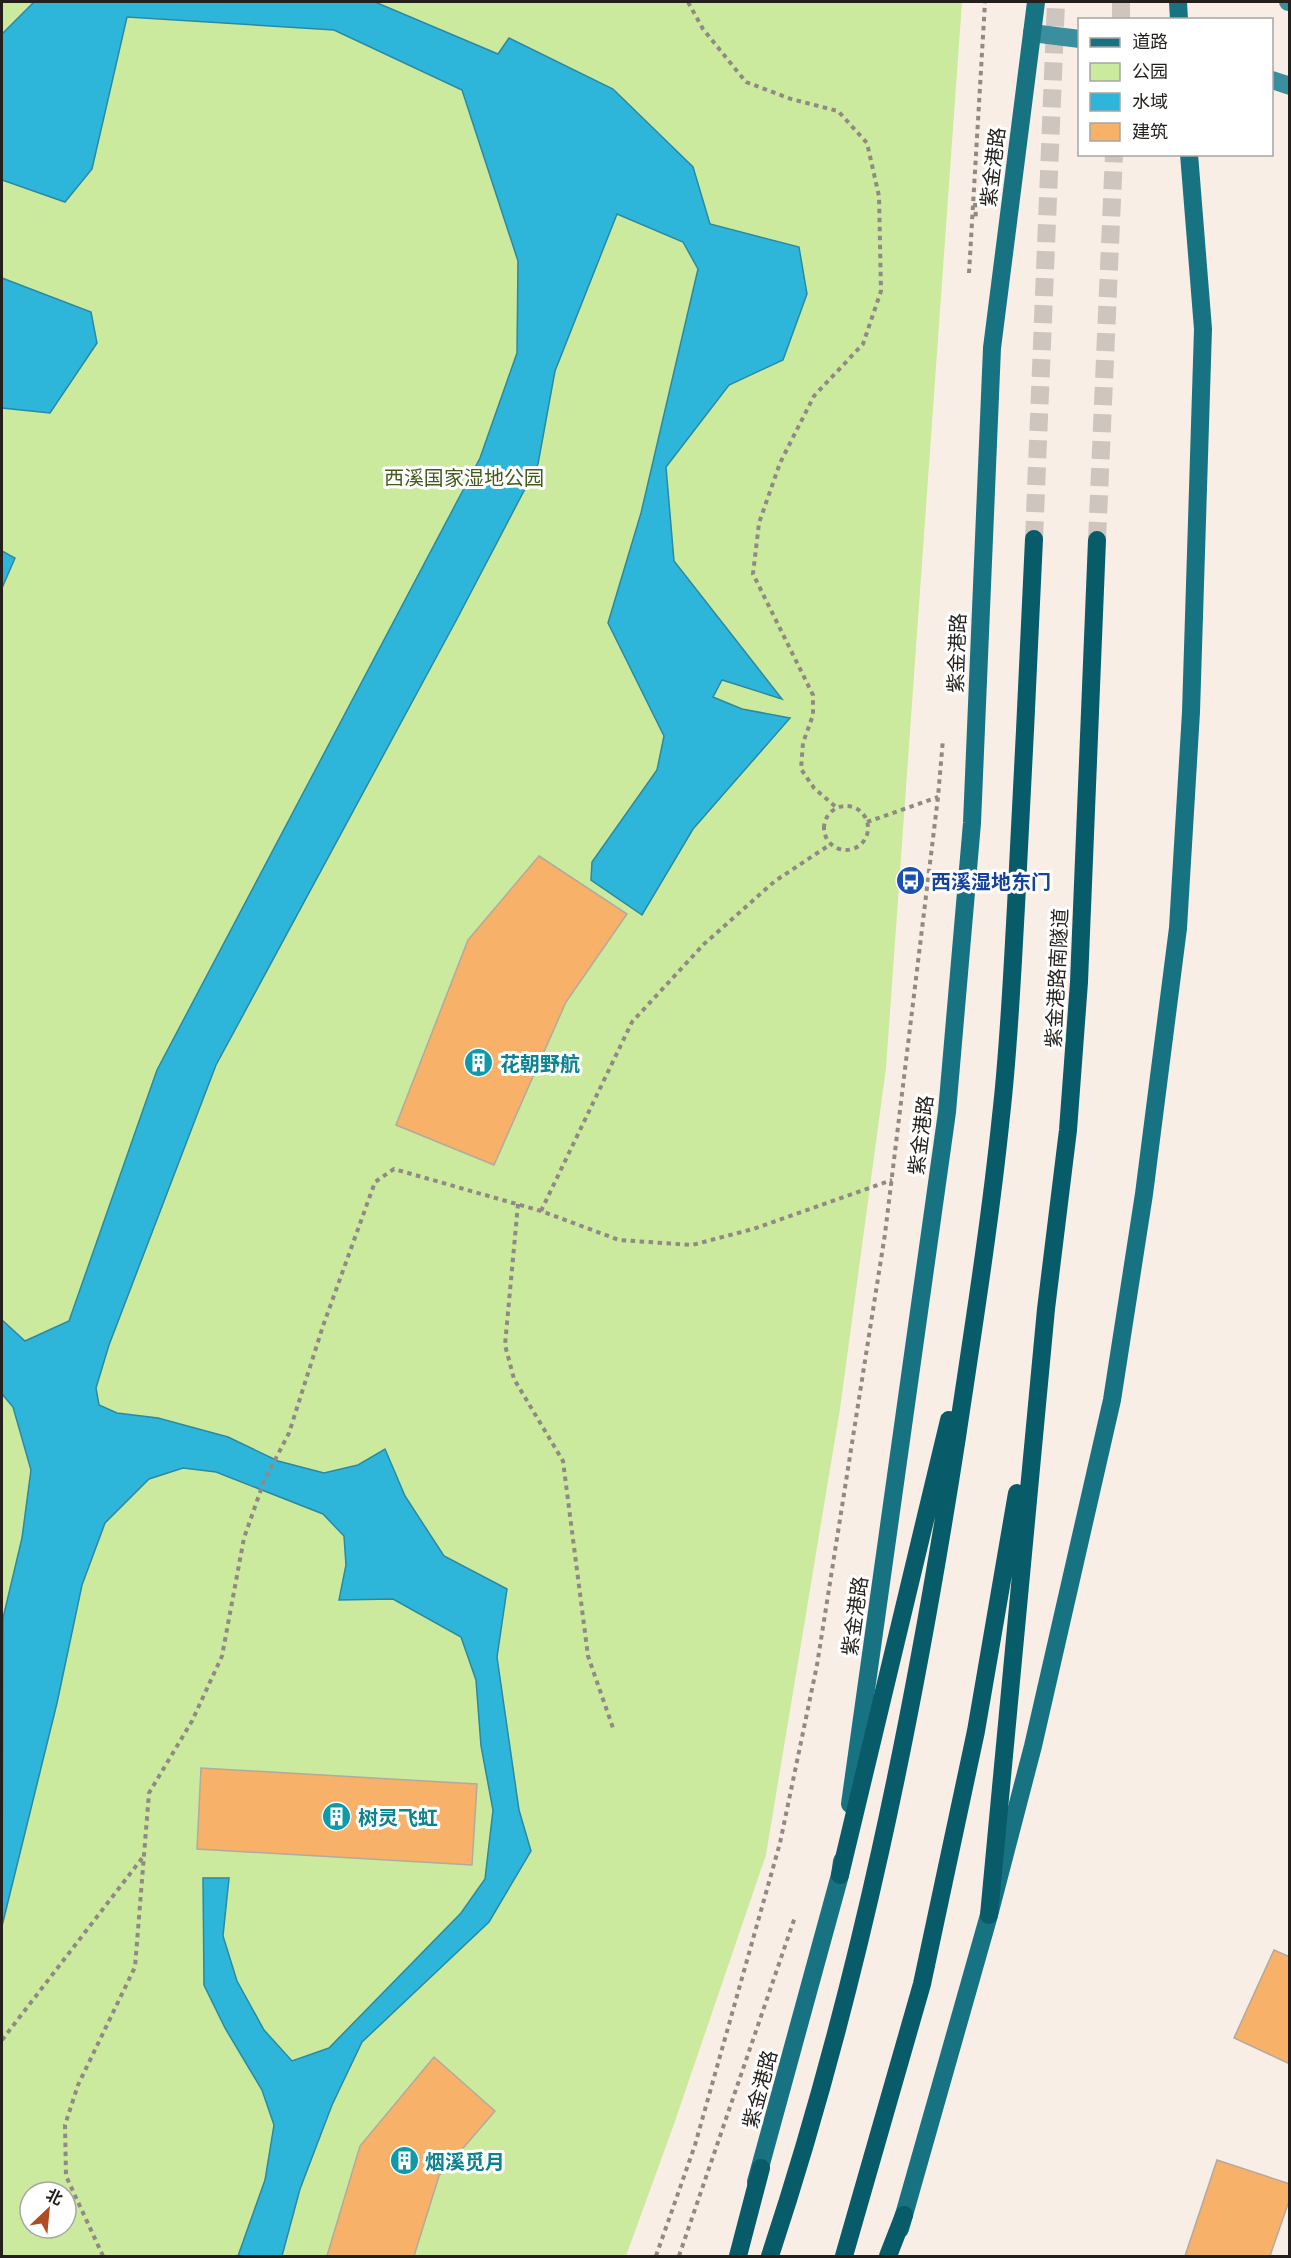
<svg xmlns="http://www.w3.org/2000/svg" width="1291" height="2258" font-family="'Exo 2','Noto Sans SC',sans-serif">
<rect width="100%" height="100%" fill="#f9eee6"/>
<path fill="#cbea9e" fill-rule="evenodd" d="M2 2H962L886 1068 840 1409 766 1855 673 2127 626 2256H2ZM30 2192H66V2228H30Z"/>
<path fill="#2eb6da" stroke="#2b89a1" stroke-width="1.5" d="M34 2H375L498 54 509 38 613 89 693 167 710 224 799 247 807 294 783 360 729 385 666 467 674 561 782 699 722 680 713 697 742 709 790 718 693 829 642 915 591 880 592 862 657 770 664 736 608 623 641 513 698 269 683 242 617 214 555 371 538 464 458 617 216 1065 109 1345 96 1388 99 1405 117 1413 158 1418 228 1437 278 1461 324 1473 358 1465 385 1449 405 1496 444 1556 507 1589 497 1657 519 1810 531 1851 489 1922 362 2042 332 2105 300 2189 282 2256H238L265 2180 274 2125 262 2090 225 2028 204 1985 203 1878H229L223 1936 237 1981 264 2030 292 2061 329 2048 461 1913 485 1879 493 1810 481 1746 476 1680 461 1637 393 1599 339 1600 346 1565 344 1536 323 1514 216 1472 183 1468 149 1479 105 1523 82 1585 57 1703 2 1926 3 1618 22 1538 31 1470 13 1407 2 1394V1320L25 1341 69 1321 157 1070 480 458 517 353 518 261 462 90 334 30 127 17 92 169 65 202 2 180V34Z
M2 278 91 312 97 343 50 413 2 408Z
M2 551 15 558 2 588Z"/>
<path fill="#f8b169" stroke="#b2a9a0" stroke-width="1.5" d="M539 856 627 914 566 1002 494 1165 396 1125 468 940Z
M201 1768 477 1784 472 1865 197 1849Z
M1274 1950 1290 1957V2064L1234 2038Z
M434 2057 495 2111 439 2176 414 2256H327L360 2146Z
M1217 2160 1290 2184V2198L1270 2256H1185Z"/>
<g fill="none" stroke-linecap="round" stroke-linejoin="round">
<path stroke="#cec5be" stroke-width="18" stroke-dasharray="18 9" stroke-linecap="butt" d="M1121 20V2
M1034 539 1056 2
M1097 540 1114 154"/>
<path stroke="#918984" stroke-width="4" stroke-dasharray="4.5 4.5" stroke-linecap="butt" d="M688 2 703 29 746 82 791 99 838 111 867 143 879 196 881 291 863 344 814 396 780 463 759 523 753 574 813 695V715L803 743 801 769 814 788 837 808
M975 203 976 219
M969 273 985 2
M824 828a22 22 0 1 1 44 0a22 22 0 1 1-44 0Z
M867 822 938 797
M518 1204 505 1345 514 1379 563 1461 588 1656 614 1731
M541 1211 632 1022 704 944 775 881 831 844
M2 2040 143 1857
M103 2256 66 2176 65 2125 78 2085 135 1967 149 1793 192 1721 222 1656 244 1538 264 1481 289 1433 323 1326 375 1182 394 1169 541 1211 619 1240 692 1245 753 1229 892 1180
M656 2256 695 2145 780 1843 817 1665 885 1234 938 797 943 739
M679 2256 795 1917"/>
<path stroke="#3a8e9d" stroke-width="18" d="M1288 2H1290
M1032 33 1080 39
M1272 80 1290 86"/>
<path stroke="#177382" stroke-width="18" d="M1178 2 1179 20
M850 1804 947 1112 972 823 992 348 1036 2
M756 2182 840 1875 842 1861
M900 2229 989 1915 1033 1746 1112 1400 1144 1194 1178 928 1191 712 1203 329 1189 154"/>
<path stroke="#085b68" stroke-width="18" d="M840 1875 949 1420
M989 1915 1046 1309 1068 1130 1079 982 1097 540
M738 2256 761 2168
M770 2256C858 1990 914 1714 957 1437 973 1330 990 1223 1001 1116 1009 1047 1012 976 1016 906 1023 784 1028 661 1034 539
M844 2256 922 1984 976 1731 1017 1493
M888 2256 904 2215"/>
</g>
<defs>
<symbol id="bus-disc" viewBox="-11 -11 22 22"><circle r="9.5" fill="#1a4fb4" stroke="#fff"/><path d="M-5-6H5V4H4V6H2V4H-2V6H-4V4H-5ZM-3.5-4V0h7V-4ZM-3.5 1.2v1.5H-2V1.2ZM2 1.2v1.5H3.5V1.2Z" fill="#fff"/></symbol>
<symbol id="building-disc" viewBox="-11 -11 22 22"><circle r="9.5" fill="#0f9aa8" stroke="#fff"/><path d="M-4-6H4V6H1V3H-1V6H-4ZM-2.5-4.3h1.7v1.8h-1.7ZM.8-4.3h1.7v1.8H.8ZM-2.5-1h1.7V.8h-1.7ZM.8-1h1.7V.8H.8Z" fill="#fff"/></symbol>
</defs>
<g fill-rule="evenodd">
<use href="#bus-disc" x="894" y="864" width="33" height="33"/>
<use href="#building-disc" x="462" y="1046" width="33" height="33"/>
<use href="#building-disc" x="320" y="1800" width="33" height="33"/>
<use href="#building-disc" x="388" y="2144" width="33" height="33"/>
</g>
<g text-anchor="middle" dominant-baseline="central" stroke-width="6" stroke-linejoin="round" paint-order="stroke">
<g font-size="20" fill="#231f1c" stroke="#fff">
<text transform="translate(992 167) rotate(-83)">紫金港路</text>
<text transform="translate(956 653) rotate(-88)">紫金港路</text>
<text transform="translate(1056 978) rotate(-87)">紫金港路南隧道</text>
<text transform="translate(920 1135) rotate(-83)">紫金港路</text>
<text transform="translate(854 1616) rotate(-82)">紫金港路</text>
<text transform="translate(759 2089) rotate(-75)">紫金港路</text>
</g>
<g font-size="20" fill="#455b1e" stroke="#fff">
<text x="464" y="477">西溪国家湿地公园</text>
</g>
<g font-size="20" font-weight="bold" fill="#164399" stroke="#fff" text-anchor="start">
<text x="931" y="881">西溪湿地东门</text>
</g>
<g font-size="20" font-weight="bold" fill="#0d838f" stroke="#fff" text-anchor="start">
<text x="500" y="1063">花朝野航</text>
<text x="358" y="1817">树灵飞虹</text>
<text x="425" y="2161">烟溪觅月</text>
</g>
</g>
<rect width="1291" height="2258" fill="none" stroke="#231f1c" stroke-width="6"/>
<rect x="1078" y="18" width="195" height="138" fill="#ffffff" stroke="#a7a5a4" stroke-width="1.5"/>
<rect x="1090" y="38" width="30" height="9" fill="#177382" stroke="#a7a5a4" stroke-width="1.5"/>
<text x="1132" y="48" font-size="18" fill="#231f1c">道路</text>
<rect x="1090" y="63" width="30" height="18" fill="#cbea9e" stroke="#a7a5a4" stroke-width="1.5"/>
<text x="1132" y="78" font-size="18" fill="#231f1c">公园</text>
<rect x="1090" y="93" width="30" height="18" fill="#2eb6da" stroke="#a7a5a4" stroke-width="1.5"/>
<text x="1132" y="108" font-size="18" fill="#231f1c">水域</text>
<rect x="1090" y="123" width="30" height="18" fill="#f8b169" stroke="#a7a5a4" stroke-width="1.5"/>
<text x="1132" y="138" font-size="18" fill="#231f1c">建筑</text>
<g transform="translate(48 2210) rotate(26)"><circle r="28" fill="#ffffff" stroke="#a7a5a4" stroke-width="1.5"/>
<path d="M0-4.5L10 22L0 15L-10 22Z" fill="#b14b22"/>
<text y="-9" font-size="16" font-weight="bold" text-anchor="middle" fill="#231f1c">北</text>
</g>
</svg>
